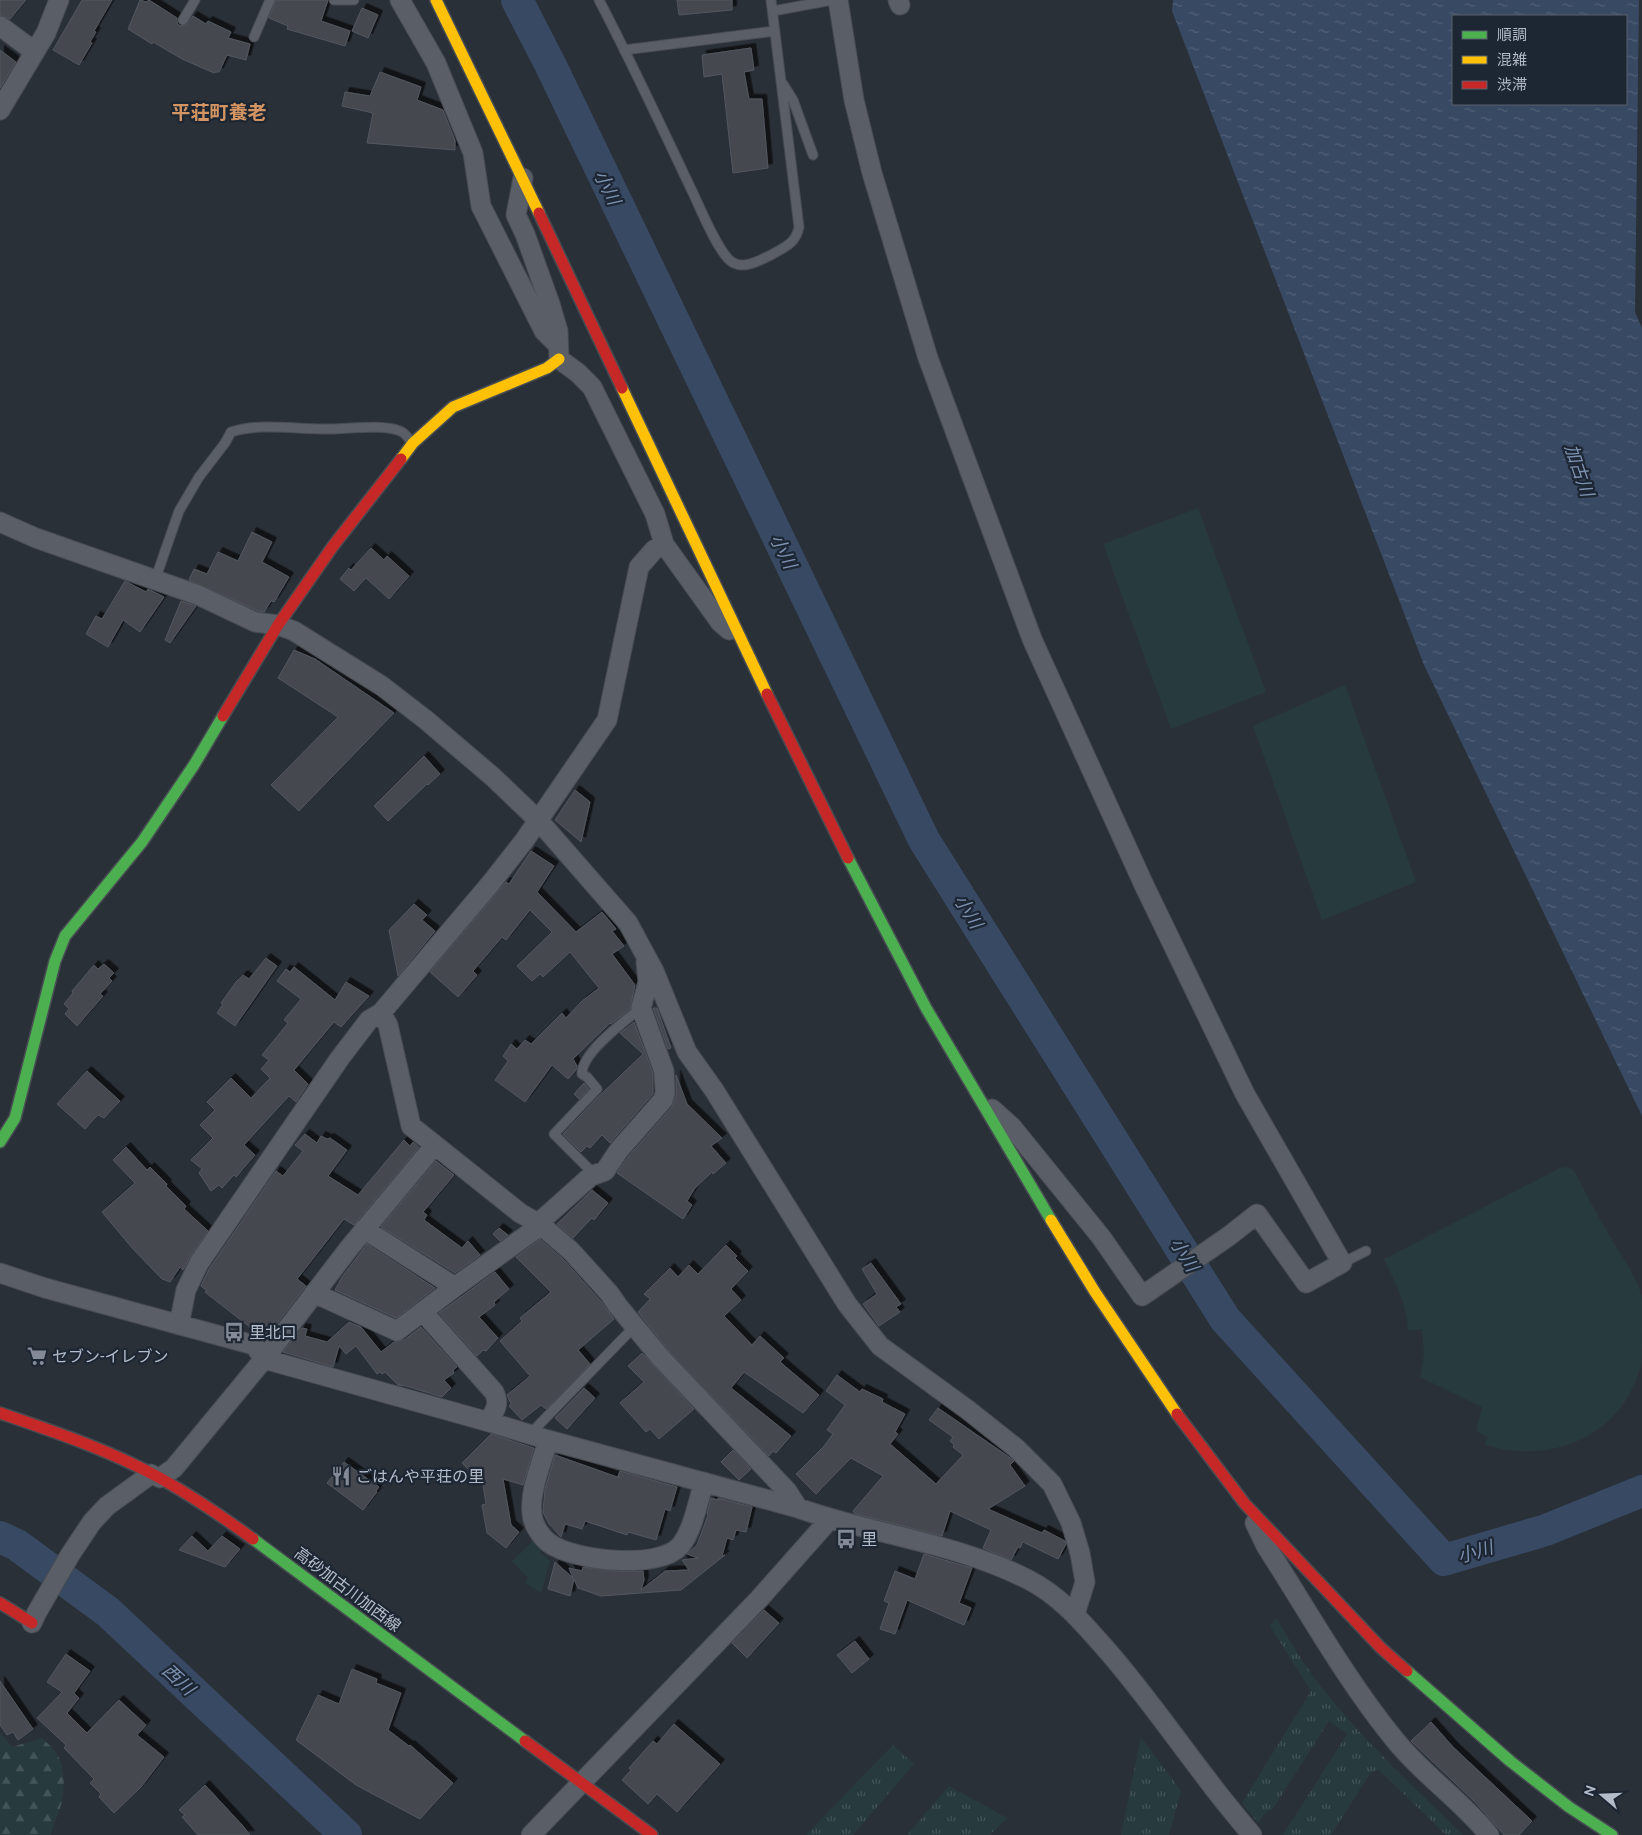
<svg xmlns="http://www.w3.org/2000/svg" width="1642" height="1835" font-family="Ubuntu,'Noto Sans JP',sans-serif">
<defs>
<pattern id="grass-tufts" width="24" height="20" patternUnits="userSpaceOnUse" patternTransform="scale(1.25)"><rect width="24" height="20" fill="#273a3e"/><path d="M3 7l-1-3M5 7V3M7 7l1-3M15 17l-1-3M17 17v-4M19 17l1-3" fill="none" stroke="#445559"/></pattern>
<pattern id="forest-firs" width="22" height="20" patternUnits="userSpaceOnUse" patternTransform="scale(1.25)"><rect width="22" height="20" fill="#273a3e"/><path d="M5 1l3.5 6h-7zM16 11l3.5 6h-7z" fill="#445559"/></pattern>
<pattern id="water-ripples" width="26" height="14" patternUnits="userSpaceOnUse" patternTransform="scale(1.25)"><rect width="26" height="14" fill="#384963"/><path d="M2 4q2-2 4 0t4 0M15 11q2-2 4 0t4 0" fill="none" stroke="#526178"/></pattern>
<filter id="shadow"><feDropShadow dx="4.5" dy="-4.5" stdDeviation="0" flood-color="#0009"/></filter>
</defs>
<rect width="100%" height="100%" fill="#2a3038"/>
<path fill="url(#grass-tufts)" d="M1276 1618C1288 1637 1300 1658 1313 1676 1357 1735 1411 1784 1463 1835H1446L1379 1770 1371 1772 1331 1835H1283L1347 1734 1329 1721 1272 1810C1265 1810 1262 1818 1258 1823L1242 1803 1311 1691 1270 1626Z
M1141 1737 1181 1791 1169 1835H1121Z
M893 1745 914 1764 853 1835H806Z
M949 1786 1007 1818 990 1835H907Z"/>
<path fill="url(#forest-firs)" d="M0 1733 12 1747 42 1738C47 1743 54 1749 58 1756 65 1769 65 1791 61 1805 58 1816 53 1824 51 1835H0Z"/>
<path fill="#273a3e" d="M1198 508 1266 692 1171 729 1103 544Z
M1345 685 1416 882 1322 920 1253 726Z
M1567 1167 1573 1170 1577 1176C1587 1195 1597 1215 1608 1233 1619 1253 1636 1274 1642 1297 1642 1307 1642 1321 1642 1331 1642 1342 1642 1355 1641 1365 1622 1437 1552 1465 1485 1445L1488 1437 1476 1431 1482 1407 1420 1377 1424 1354 1422 1329 1408 1331C1407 1304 1395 1282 1384 1259L1560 1168Z
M536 1538 544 1547 540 1552 550 1561 541 1593 525 1583 528 1578 512 1561Z"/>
<path fill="url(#water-ripples)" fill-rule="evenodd" d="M1173 0H1639L1635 312 1642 328V1116L1424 665 1172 11ZM1453 16H1626V104H1453Z"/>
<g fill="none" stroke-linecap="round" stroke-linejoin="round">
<path stroke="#384963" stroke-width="32" d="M517 0 550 64 924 840 1225 1319 1444 1560 1546 1530 1642 1491
M0 1537 17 1545 108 1612 346 1835"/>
</g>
<path fill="#444950" stroke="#52575f" filter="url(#shadow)" d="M0 0H26L10 19 0 15Z
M82 0H112L94 31 96 32 90 42 92 43 79 65 53 50Z
M140 0 146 2 149 0 177 18V23L180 26 186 25 193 16 206 24 208 21 231 32 228 38 250 44 246 60 227 55 219 72H216L214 73 182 59 153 42 152 44 128 29Z
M276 0H328L321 21 350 31 345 46 287 29 288 26 269 18Z
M677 0H732V10L679 15Z
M362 8 378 15 368 38 352 31Z
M751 48 754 70 744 72 749 99H762L768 168 733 173 722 74 704 77 702 55Z
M0 50 16 62 0 88Z
M380 72 421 87 417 100 443 110 455 140V150L367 143 373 113 342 106 345 92 370 96Z
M252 532 272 542 262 562 289 577 274 602 271 601 264 612 258 611 189 580 194 569 207 574 218 552 238 561Z
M371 548 384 560 387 556 409 576 389 599 366 578 354 591 340 579 349 568 351 570Z
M125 581 146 592 148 589 164 597 140 632 123 620 108 647 86 634 96 616 102 619Z
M181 601 196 606 170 643 165 640Z
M294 650 315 659 394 713 299 811 271 785 338 717 278 678Z
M424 756 440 774 428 785 427 784 388 821 374 806Z
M575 790 590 802 581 842 555 820Z
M531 851 554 866 537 892 576 932 602 912 616 929 612 931 624 946 612 954 635 985 630 1009 611 1024 610 1023 573 1059 577 1066 576 1070 568 1079 552 1065 525 1102 495 1080 508 1061 503 1056 511 1044 517 1049 525 1040 531 1044 562 1013 566 1018 582 1001 599 988 570 952 543 977 540 974 532 981 517 966 552 932 530 910 506 940 502 937 473 971 477 975 458 997 430 972 506 882 509 884Z
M414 904 427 915 422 920 435 931 398 976 389 930Z
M266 958 277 966 235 1026 217 1013 223 1004 221 1003 236 982 243 975 249 979Z
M104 964 114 973 109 978 112 981 100 994 103 996 77 1026 65 1014 69 1009 64 1004 73 993 72 991 94 965 98 969Z
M294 967 335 1000 346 982 369 996 341 1027 334 1022 294 1070 308 1084 296 1102 289 1096 244 1145 255 1155 236 1177 234 1175 222 1188 219 1185 211 1191 199 1173 202 1169 191 1160 213 1138 200 1125 215 1110 207 1102 231 1078 251 1098 270 1078 261 1069 269 1060 262 1055 288 1023 284 1020 301 999 277 981 286 969 290 972Z
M653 1008H657L671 1048 668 1049Z
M634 1022 653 1073V1094L610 1143 602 1135 590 1148 587 1146 581 1152 563 1134 598 1097 643 1054 620 1033Z
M87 1071 120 1101 104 1118 98 1115 85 1129 57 1104Z
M676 1075 687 1104 722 1138 711 1146 726 1163 713 1174 712 1172 695 1188 687 1201 692 1205 683 1219 617 1173 628 1157 672 1107 676 1096Z
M584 1083 589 1089 579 1099 574 1094Z
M305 1134 317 1143 321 1136 327 1139 330 1138 347 1150 328 1176 358 1195 404 1140 410 1146 413 1142 419 1147 354 1225 344 1219 297 1279 306 1286 265 1339 205 1292 207 1291 201 1286 209 1269 276 1171 283 1176 303 1151 295 1145Z
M126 1147 147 1170 150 1167 167 1184 166 1186 186 1206 184 1209 208 1231 190 1257 183 1270 180 1267 170 1282 162 1279 133 1249 102 1212 135 1183 113 1160Z
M436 1161 454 1175 423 1212 427 1215 424 1220 462 1248 468 1241 480 1255 455 1273 381 1227Z
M592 1190 608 1203 594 1220 592 1218 573 1238 557 1224Z
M499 1228 508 1235 500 1241 493 1234Z
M540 1239 563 1259 600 1300 614 1319 578 1350 590 1364 546 1409 541 1405 522 1420 509 1406 511 1404 507 1395 530 1376 500 1341 522 1321 520 1318 551 1292 516 1257Z
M367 1244 435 1288 396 1318 335 1290 342 1277Z
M726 1245 737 1256 735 1258 748 1271 731 1289 741 1300 724 1316 752 1345 760 1336 784 1358 780 1362 819 1395 803 1413 744 1372 731 1388 791 1436 776 1453 773 1451 769 1456 668 1350 638 1312 650 1299 644 1294 670 1268 678 1277 689 1265 698 1274Z
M871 1263 901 1304 896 1307 900 1312 879 1326 863 1304 877 1294 862 1269Z
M495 1272 509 1289 494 1302 495 1305 479 1317 498 1338 486 1351 483 1350 477 1356 439 1313Z
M349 1322 361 1327 381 1352 394 1342 404 1340 421 1327 457 1367 453 1370 454 1373 444 1380 451 1388 442 1397 406 1386 398 1385 385 1372 382 1374 380 1372 377 1374 356 1346 346 1354 339 1346 333 1367 283 1352 302 1328 307 1329 305 1336 327 1342Z
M642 1353 694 1409 659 1439 650 1429 646 1432 620 1403 644 1382 628 1366Z
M837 1375 860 1392 862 1389 883 1399 882 1402 905 1414 895 1432 898 1434 890 1444 936 1484 963 1455 953 1447 954 1445 950 1441 953 1437 929 1420 938 1408 1009 1457 1014 1461 1010 1465 1025 1486 988 1509 1042 1533 1044 1530 1065 1541 1066 1544 1058 1559 1023 1542 1020 1548 1018 1547 1011 1560 983 1548 991 1530 950 1511 942 1536 855 1514 853 1511 883 1476 851 1458 816 1494 796 1474 824 1446 833 1434 827 1430 845 1405 826 1391Z
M584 1388 595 1398 567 1429 555 1418Z
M491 1434 534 1448 523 1485 503 1479 511 1525 519 1532 506 1548 487 1533 482 1505 486 1504 483 1484 462 1463Z
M733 1450 751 1469 739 1480 721 1462Z
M555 1455 620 1478 618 1476 620 1471 677 1487 670 1511 665 1509 656 1540 628 1532 627 1535 585 1521 582 1529 565 1524 561 1537 549 1524 543 1512 545 1489Z
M344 1462 379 1487 376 1491 377 1492 363 1510 327 1483Z
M711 1498 718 1500V1498L752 1507 746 1532 736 1530 733 1540 727 1538 722 1556 725 1555 681 1590 601 1596 578 1588 574 1579 570 1596 548 1589 555 1562 573 1578 569 1568 582 1571 583 1567 615 1571H643L644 1580 641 1590 665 1571 689 1570 682 1560 698 1558 687 1554 697 1545 708 1515 707 1514Z
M192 1536 208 1551 222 1536 240 1549 225 1567 179 1550Z
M924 1554 972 1568 959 1603 971 1608 964 1625 907 1600 895 1634 880 1629 889 1603 884 1601 895 1571 915 1579Z
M764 1610 779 1623 747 1658 732 1643Z
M855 1641 869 1659 852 1673 837 1655Z
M66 1654 90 1671 74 1693 79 1698 67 1713 87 1733 119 1700 146 1725 137 1735 164 1757 141 1787 114 1813 99 1797 101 1794 90 1783 94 1779 64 1748 66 1745 37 1718 62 1692 47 1682Z
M352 1669 377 1679 376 1683 401 1693 388 1730 409 1746 410 1745 453 1783 420 1819 356 1785 296 1740 318 1695 339 1704Z
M0 1681 33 1729 18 1740 13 1732 7 1735 0 1725Z
M1431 1722 1453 1747 1532 1821 1519 1835H1504L1475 1802 1411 1741Z
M674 1724 720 1764 677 1812 657 1794 648 1804 622 1780 631 1770 629 1768 653 1741 657 1744Z
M205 1785 243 1826 250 1835H198L182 1817 185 1815 179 1810Z"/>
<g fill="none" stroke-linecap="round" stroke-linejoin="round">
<defs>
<path id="lane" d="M334 0H354
M599 0C632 63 662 128 693 193 700 208 719 254 732 262 744 270 760 260 771 255 785 247 796 243 799 227L771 0
M773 11 832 0
M183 20 195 0
M254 37 270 0
M624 50 775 31
M783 84 793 100 813 155
M155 580 179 511 199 477 225 443 231 432C262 422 298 430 331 429 348 429 384 424 400 431 404 432 408 438 411 441
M595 1175 554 1134 597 1089 587 1077 582 1074C581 1053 626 1020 641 1008
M1342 1263 1366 1251
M530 1434 635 1326"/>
<path id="street" d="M400 0 436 63 473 153 481 206 544 331 558 345
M838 0 854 100 872 173 928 358 1032 639 1144 885 1245 1094 1342 1263 1306 1283 1257 1214 1229 1236 1142 1296 1101 1237 1012 1127 992 1109
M898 0 900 5
M0 26 35 52
M0 110 46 33 59 0
M523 178 516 215 525 234 550 304 558 331 559 359 578 373 592 387 655 514 664 544 720 622 729 630
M0 522 36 538 198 595 255 622 278 625 294 631 382 686 426 720 493 777 539 821 628 923 654 971 687 1052 714 1090 847 1304 880 1346 968 1410 1016 1448 1052 1484 1071 1523 1080 1553 1085 1582 1075 1614
M381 1013 388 1025 411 1126 520 1213 541 1225 571 1251 609 1293 618 1306 660 1357 787 1491 798 1508
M0 1273 45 1288 254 1345 264 1359 489 1422 548 1440 798 1508C874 1535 957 1543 1029 1580 1060 1596 1082 1622 1105 1648 1142 1690 1173 1735 1207 1779 1221 1798 1237 1817 1252 1835
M455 1287 541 1225 544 1218 591 1176 605 1171 619 1150 663 1100 665 1093 664 1071 641 1008 648 982 646 962
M314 1293 397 1331 455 1287 364 1229
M423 1312 494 1392C500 1404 495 1410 489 1422
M179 1325 186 1290 199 1263 340 1058 369 1020 381 1013 491 883 524 841 607 720 639 567 654 550 664 544
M548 1440C542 1463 529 1491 532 1514 533 1525 541 1537 549 1543 573 1561 659 1570 680 1546 693 1531 698 1501 704 1482
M160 1478 174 1468 264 1359 350 1247 434 1146
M1255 1523 1266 1546C1308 1611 1346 1680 1395 1740 1423 1775 1461 1800 1489 1835
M32 1623 36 1614 70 1555 92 1522 107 1506 151 1474
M531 1835 759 1599 830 1519"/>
<path id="fast" d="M848 858 926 1008 1051 1220
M0 1142 15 1118 55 961 65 936 142 842 194 765 223 716
M253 1539 525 1741
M1407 1671 1510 1761 1569 1807 1612 1835"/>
<path id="slow" d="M436 0 539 213
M622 388 767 694
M401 459 413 443 453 407 547 368 559 359
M1051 1220 1095 1292 1177 1414"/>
<path id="jam" d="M539 213 622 388
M767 694 848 858
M223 716 278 625 333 546 401 459
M0 1413C55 1432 109 1450 160 1478 192 1496 223 1517 253 1539
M1177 1414 1245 1504 1381 1648 1407 1671
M0 1603 32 1623
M525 1741 652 1835"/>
</defs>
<use href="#lane" stroke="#484c53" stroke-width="11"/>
<use href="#street" stroke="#484c53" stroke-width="21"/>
<use href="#fast" stroke="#484c53" stroke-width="14"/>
<use href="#slow" stroke="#484c53" stroke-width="14"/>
<use href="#jam" stroke="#484c53" stroke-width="14"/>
<use href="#lane" stroke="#5a5e66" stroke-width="9"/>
<use href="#street" stroke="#5a5e66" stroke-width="19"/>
<use href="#fast" stroke="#4caf50" stroke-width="11"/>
<use href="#slow" stroke="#ffc107" stroke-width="11"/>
<use href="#jam" stroke="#c62828" stroke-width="11"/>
</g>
<defs>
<symbol id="bus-bare" viewBox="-9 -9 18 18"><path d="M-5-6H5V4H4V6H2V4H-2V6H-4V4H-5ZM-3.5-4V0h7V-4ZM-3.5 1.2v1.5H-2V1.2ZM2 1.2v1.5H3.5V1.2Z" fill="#848b96" stroke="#1d2633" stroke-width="2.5" paint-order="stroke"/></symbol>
<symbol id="supermarket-bare" viewBox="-9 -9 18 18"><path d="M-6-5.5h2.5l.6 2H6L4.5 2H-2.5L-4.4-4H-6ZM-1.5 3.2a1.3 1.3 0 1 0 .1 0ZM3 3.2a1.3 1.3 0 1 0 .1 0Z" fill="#848b96" stroke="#1d2633" stroke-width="2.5" paint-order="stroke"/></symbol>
<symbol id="restaurant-bare" viewBox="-9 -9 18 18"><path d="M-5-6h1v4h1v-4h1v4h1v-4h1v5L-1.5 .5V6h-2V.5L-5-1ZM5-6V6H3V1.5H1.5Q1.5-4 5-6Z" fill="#848b96" stroke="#1d2633" stroke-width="2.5" paint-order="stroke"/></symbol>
</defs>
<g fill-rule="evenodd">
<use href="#bus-bare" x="220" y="1318" width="28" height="28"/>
<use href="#supermarket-bare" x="23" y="1342" width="28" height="28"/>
<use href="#restaurant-bare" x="327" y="1462" width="28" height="28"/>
<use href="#bus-bare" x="832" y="1525" width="28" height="28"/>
</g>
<g text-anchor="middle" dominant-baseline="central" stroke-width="4.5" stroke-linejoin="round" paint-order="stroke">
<g font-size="16" fill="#b4bcc9" stroke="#1d2633" text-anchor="start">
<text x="249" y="1332">里北口</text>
<text x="52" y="1356">セブン-イレブン</text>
<text x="356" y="1476">ごはんや平荘の里</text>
<text x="861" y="1539">里</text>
</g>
<g font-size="16" fill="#b4bcc9" stroke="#1d2633">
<text transform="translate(348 1589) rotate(37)">高砂加古川加西線</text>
</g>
<g font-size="18" font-style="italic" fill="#7c92b1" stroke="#1d2633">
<text transform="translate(608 187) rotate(64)">小川</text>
<text transform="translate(1580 470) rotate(71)">加古川</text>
<text transform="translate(784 551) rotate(64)">小川</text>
<text transform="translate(969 911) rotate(58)">小川</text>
<text transform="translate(1185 1254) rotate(58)">小川</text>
<text transform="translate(1475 1551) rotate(-17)">小川</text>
<text transform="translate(179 1679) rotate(43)">西川</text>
</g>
<g font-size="19" font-weight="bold" fill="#d59563" stroke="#1d2633">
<text x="219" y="112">平荘町養老</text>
</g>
</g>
<rect x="1452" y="15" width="175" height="90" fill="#1d2633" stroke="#59626f"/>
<rect x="1462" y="31" width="25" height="8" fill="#4caf50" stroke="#59626f"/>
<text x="1497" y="40" font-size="15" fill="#b4bcc9">順調</text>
<rect x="1462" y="56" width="25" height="8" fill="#ffc107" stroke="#59626f"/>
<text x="1497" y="65" font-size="15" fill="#b4bcc9">混雑</text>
<rect x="1462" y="81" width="25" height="8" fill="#c62828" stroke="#59626f"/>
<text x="1497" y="90" font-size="15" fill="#b4bcc9">渋滞</text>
<g transform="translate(1602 1795) rotate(289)" stroke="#1d2633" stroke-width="4" paint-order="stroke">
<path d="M0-4L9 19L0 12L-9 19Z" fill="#b4bcc9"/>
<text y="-8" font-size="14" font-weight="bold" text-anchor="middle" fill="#b4bcc9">N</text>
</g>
</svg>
